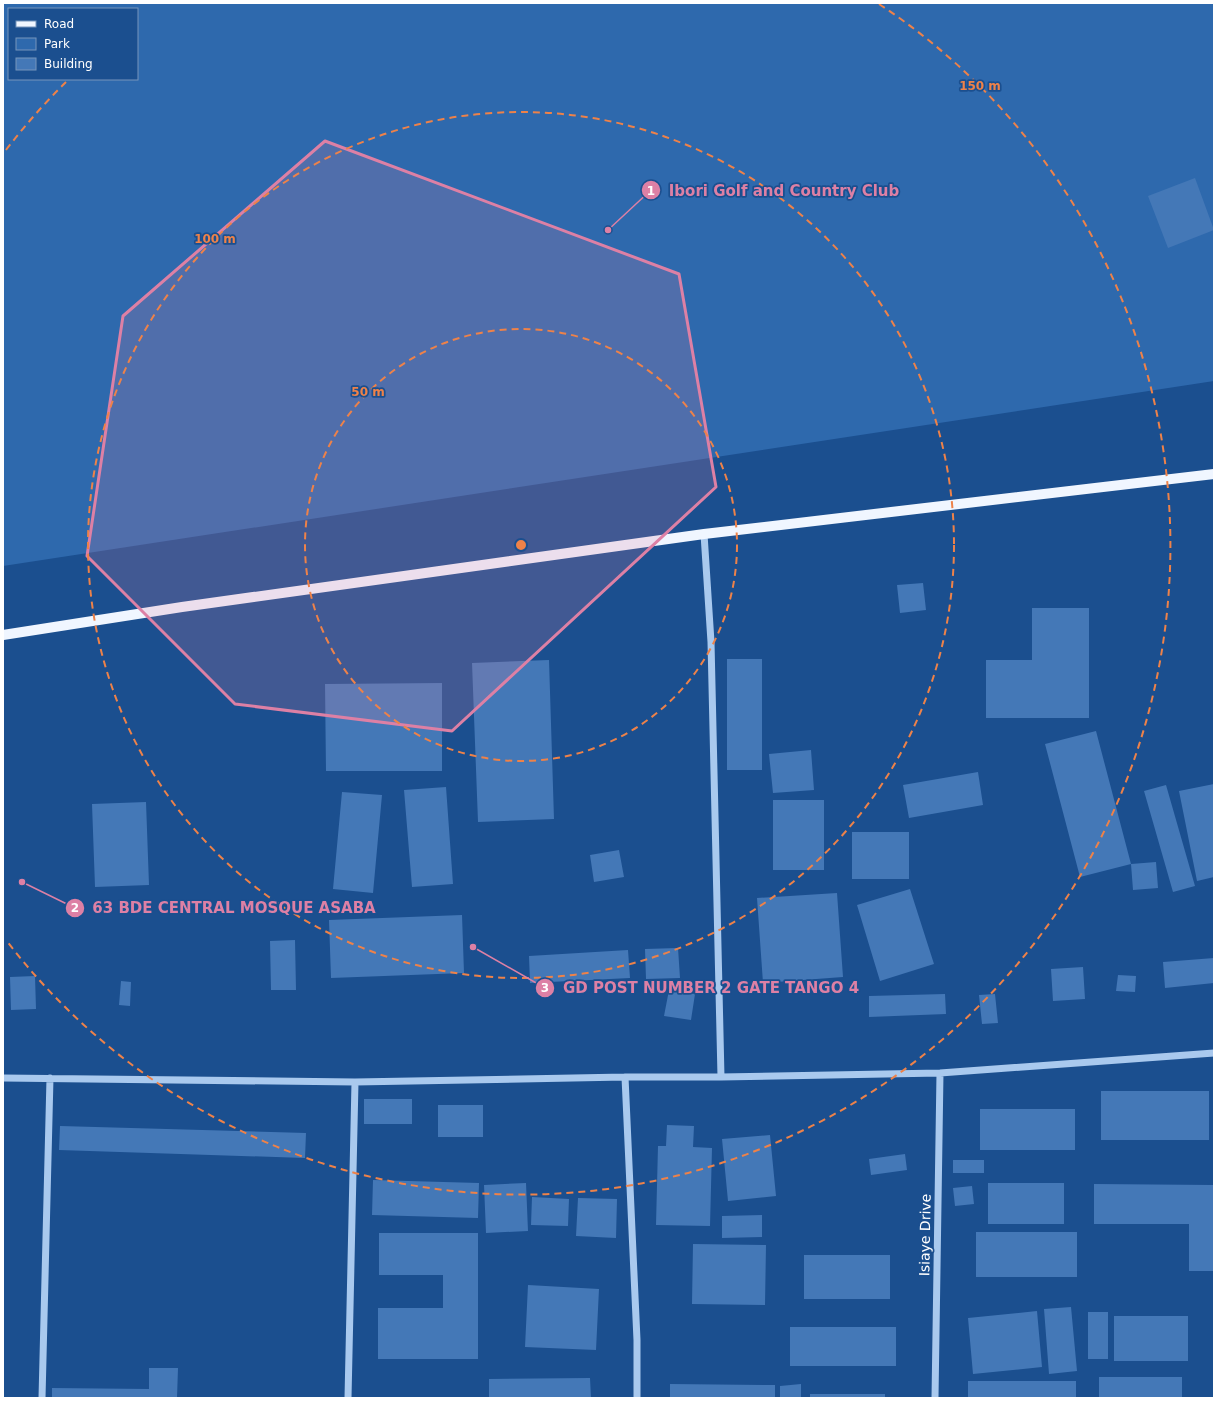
<svg xmlns="http://www.w3.org/2000/svg" width="1217" height="1401" font-family="'DejaVu Sans',sans-serif">
<rect width="100%" height="100%" fill="#1b4f8f"/>
<path fill="#2e69ad" fill-rule="evenodd" d="M3 3H1214V381L3 566ZM9 9H137V79H9Z"/>
<path fill="#4478b7" d="M1195 178 1214 230 1168 248 1148 196Z
M923 583 926 610 900 613 897 585Z
M1032 608H1089V718H986V660H1032Z
M727 659H762V770H727Z
M549 660 554 819 478 822 472 663Z
M442 683V771H326L325 684Z
M1096 731 1131 864 1080 877 1045 744Z
M811 750 814 790 773 793 769 754Z
M978 772 983 805 909 818 903 785Z
M1214 784V877L1197 881 1179 791Z
M1166 785 1195 886 1173 892 1144 791Z
M446 787 453 884 412 887 404 790Z
M342 792 382 795 373 893 333 889Z
M773 800H824V870H773Z
M146 802 149 885 95 887 92 804Z
M852 832H909V879H852Z
M619 850 624 877 594 882 590 855Z
M1156 862 1158 888 1133 890 1131 864Z
M910 889 934 964 880 981 857 905Z
M837 893 843 977 763 983 757 898Z
M462 915 464 973 331 978 329 920Z
M295 940 296 990H271L270 941Z
M678 948 680 978 646 979 645 949Z
M628 950 630 978 530 983 529 956Z
M1214 958V983L1165 988 1163 962Z
M1083 967 1085 999 1053 1001 1051 969Z
M1118 975 1136 976 1135 992 1116 991Z
M35 976 36 1009 11 1010 10 977Z
M121 981 131 982 130 1006 119 1005Z
M669 990 695 994 691 1020 664 1016Z
M945 994 946 1014 869 1017V996Z
M995 994 998 1023 982 1024 979 995Z
M1101 1091H1209V1140H1101Z
M364 1099H412V1124H364Z
M438 1105H483V1137H438Z
M980 1109H1075V1150H980Z
M667 1125 694 1126 693 1147 712 1148 710 1226 656 1225 658 1146H666Z
M60 1126 306 1133 305 1158 59 1150Z
M770 1135 776 1196 728 1201 722 1139Z
M905 1154 907 1170 871 1175 869 1159Z
M953 1160H984V1173H953Z
M373 1180 479 1183 478 1218 372 1215Z
M526 1183 528 1231 486 1233 484 1185Z
M988 1183H1064V1224H988Z
M1094 1184 1214 1185V1271H1189V1224H1094Z
M972 1186 974 1204 955 1206 953 1188Z
M532 1197 569 1199 568 1226 531 1225Z
M578 1198 617 1199 616 1238 576 1236Z
M762 1215V1237L722 1238V1216Z
M976 1232H1077V1277H976Z
M379 1233H478V1359H378V1308H443V1275H379Z
M693 1244 766 1245 765 1305 692 1304Z
M804 1255H890V1299H804Z
M528 1285 599 1289 596 1350 525 1347Z
M1071 1307 1077 1371 1049 1374 1044 1309Z
M1037 1311 1042 1367 973 1374 968 1318Z
M1088 1312H1108V1359H1088Z
M1114 1316H1188V1361H1114Z
M790 1327H896V1366H790Z
M149 1368H178L177 1398H52V1388L149 1389Z
M1099 1377H1182V1398H1099Z
M590 1378 591 1398H489V1379Z
M968 1381H1076V1398H968Z
M670 1384 775 1385V1398H670Z
M801 1384V1398H780V1386Z
M810 1394H885V1398H810Z"/>
<g fill="none" stroke-linecap="round" stroke-linejoin="round">
<path stroke="#a9c9ee" stroke-width="7" d="M704 534 711 642 721 1077
M625 1077 637 1340V1398
M3 1078 355 1082 625 1077H721L940 1073 1214 1053
M42 1398 50 1078
M348 1398 355 1082
M935 1398 940 1073"/>
<path stroke="#f0f6ff" stroke-width="10" d="M3 635 182 607 704 534 1214 474"/>
</g>
<path fill="#dd80a5" fill-opacity="0.2" stroke="#dd80a5" stroke-width="3" stroke-linejoin="round" d="M325 141 679 274 716 487 452 731 235 704 87 556 123 316Z"/>
<g fill="none" stroke="#ee8249" stroke-width="2" stroke-dasharray="7 5">
<circle cx="521" cy="545" r="216"/>
<circle cx="521" cy="545" r="433"/>
<path d="M6 150A649 649 0 0 1 66 82M879 4A649 649 0 1 1 6 940"/>
</g>
<g text-anchor="middle" dominant-baseline="central" stroke-width="3.5" stroke-linejoin="round" paint-order="stroke">
<g font-size="14" fill="#fff" stroke="#1b4f8f">
<text transform="translate(925 1235) rotate(-89)">Isiaye Drive</text>
</g>
</g>
<circle cx="521" cy="545" r="6" fill="#ee8249" stroke="#1b4f8f" stroke-width="2"/>
<g font-size="12" text-anchor="middle" font-weight="bold" fill="#ee8249" stroke="#1b4f8f" stroke-width="3.5" stroke-linejoin="round" paint-order="stroke">
<text x="980" y="90">150 m</text>
<text x="215" y="243">100 m</text>
<text x="368" y="396">50 m</text>
</g>
<path fill="none" stroke="#dd80a5" stroke-width="1.5" d="M608 230L651 190M22 882L75 908M473 947L545 988"/>
<g fill="#dd80a5" stroke="#1b4f8f" stroke-width="1.5">
<circle cx="608" cy="230" r="4"/>
<circle cx="22" cy="882" r="4"/>
<circle cx="473" cy="947" r="4"/>
<circle cx="651" cy="190" r="10"/>
<circle cx="75" cy="908" r="10"/>
<circle cx="545" cy="988" r="10"/>
</g>
<g font-size="12" text-anchor="middle" font-weight="bold" fill="#fff">
<text x="651" y="195">1</text>
<text x="75" y="912">2</text>
<text x="545" y="992">3</text>
</g>
<g font-size="15" text-anchor="middle" font-weight="bold" fill="#dd80a5" stroke="#1b4f8f" stroke-width="3.5" stroke-linejoin="round" paint-order="stroke">
<text x="784" y="196">Ibori Golf and Country Club</text>
<text x="234" y="913">63 BDE CENTRAL MOSQUE ASABA</text>
<text x="711" y="993">GD POST NUMBER 2 GATE TANGO 4</text>
</g>
<rect width="1217" height="1401" fill="none" stroke="#ffffff" stroke-width="8"/>
<rect x="8" y="8" width="130" height="72" fill="#1b4f8f" stroke="#7695bc"/>
<rect x="16" y="21" width="20" height="6" fill="#f0f6ff" stroke="#7695bc"/>
<text x="44" y="28" font-size="12" fill="#ffffff">Road</text>
<rect x="16" y="38" width="20" height="12" fill="#2e69ad" stroke="#7695bc"/>
<text x="44" y="48" font-size="12" fill="#ffffff">Park</text>
<rect x="16" y="58" width="20" height="12" fill="#4478b7" stroke="#7695bc"/>
<text x="44" y="68" font-size="12" fill="#ffffff">Building</text>
</svg>
